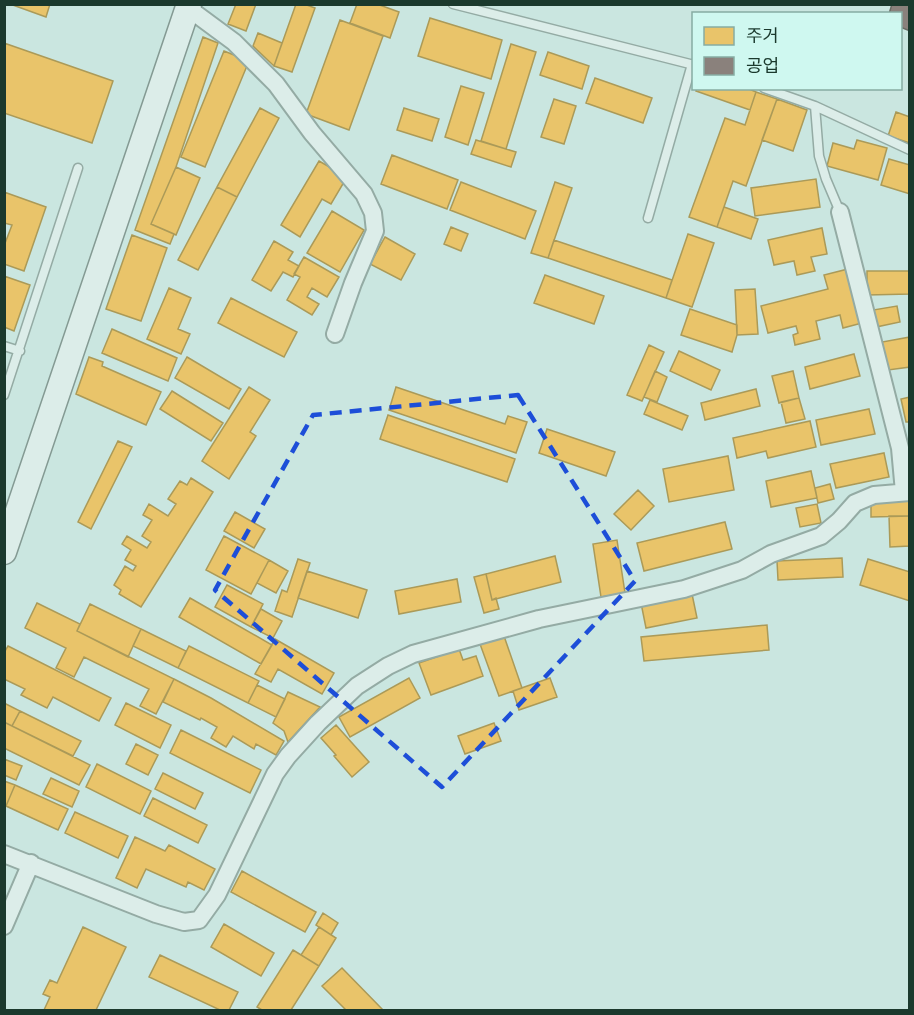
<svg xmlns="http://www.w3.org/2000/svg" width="914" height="1015" font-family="'Playfair Display','Noto Sans KR',serif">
<rect width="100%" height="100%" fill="#cae6e0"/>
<path fill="#e9c46a" stroke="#ab9a58" stroke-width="1.5" d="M10 4H50L46 17Z
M236 4H256L246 31 228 24Z
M296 4H304L315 8 292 72 274 66Z
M357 4H377L399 12 390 38 350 23Z
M430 18 502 40 491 79 418 56Z
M340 20 383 36 349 130 306 114Z
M258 33 282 43 274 66 253 46Z
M203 37 218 43 176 167 151 224 174 234 170 244 135 230Z
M4 43 113 81 92 143 4 113Z
M511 44 536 52 506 149 481 141Z
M224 51 249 61 205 167 181 157Z
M548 52 589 66 582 89 540 75Z
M595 78 652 98 643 123 586 103Z
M461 86 484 93 468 145 445 137Z
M697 88H747L756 92 750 110 696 91Z
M756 92 777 99 746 186 733 181 717 227 689 217 725 118 745 125Z
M554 99 576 106 564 144 541 137Z
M777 99 807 110 793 151 762 140Z
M260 108 279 118 237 197 217 187Z
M404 108 439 119 432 141 397 130Z
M896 112 910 117V143L888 136Z
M476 140 516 152 511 167 471 154Z
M857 140 887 148 878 180 827 166 833 143 854 149Z
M392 155 458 180 447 209 381 184Z
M889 159 910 165V194L881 185Z
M319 161 347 177 331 204 322 199 300 237 281 225Z
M176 167 200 178 176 235 151 224Z
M816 179 820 207 755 216 751 188Z
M461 182 536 211 525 239 450 210Z
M555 182 572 188 548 258 531 253Z
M217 187 237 197 198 270 178 260Z
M4 192 46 207 24 271 4 264V246L12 225 4 223Z
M724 207 758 219 751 239 717 227Z
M332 211 364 230 340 272 307 253Z
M451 227 468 234 461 251 444 244Z
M822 228 827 254 811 257 815 271 797 275 794 261 774 265 768 240Z
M688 234 714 243 692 307 666 298Z
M132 235 167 248 141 321 106 309Z
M385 237 415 254 401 280 370 264Z
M554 240 672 280 666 298 548 258Z
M274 241 293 252 288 260 299 266 293 277 283 272 271 291 252 280Z
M304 257 339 277 327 297 312 288 307 297 319 304 312 315 287 300 300 277 294 274Z
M848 269 862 323 843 328 840 315 816 321 820 339 795 345 793 335 798 333 796 326 768 333 761 306 828 289 824 275Z
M867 271H910V294L867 295Z
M545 275 604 296 594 324 534 303Z
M4 276 30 285 14 331 4 327Z
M169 288 191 298 178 329 190 334 181 354 147 339Z
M755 289 758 334 737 335 735 290Z
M231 298 297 332 284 357 218 323Z
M897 306 900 322 876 327 873 310Z
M690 309 737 325V335L732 352 681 335Z
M112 329 177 358 168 381 102 353Z
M910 337V367L888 370 882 342Z
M649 345 664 352 642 401 627 395Z
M679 351 720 370 711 390 670 371Z
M854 354 860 376 810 389 805 367Z
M89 357 103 362 102 366 161 392 146 425 76 394Z
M187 357 241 389 229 409 175 378Z
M655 371 667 377 657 402 644 397Z
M793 371 799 398 779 403 772 376Z
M249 387 270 400 250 432 256 436 229 479 202 461Z
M396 387 505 424 508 416 527 422 516 453 389 410Z
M756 389 760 406 705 420 701 403Z
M172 391 223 423 211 441 160 409Z
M910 397V422H906L901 399Z
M799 398 805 419 786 423 781 402Z
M650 400 688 416 682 430 644 414Z
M869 409 875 434 821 445 816 420Z
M388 415 515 459 507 482 380 439Z
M810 421 816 447 768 458 766 451 737 458 733 438Z
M547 429 615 452 606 476 539 453Z
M118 441 132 447 91 529 78 522Z
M884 453 889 477 836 488 830 464Z
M728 456 734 490 669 502 663 469Z
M811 471 817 498 771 507 766 481Z
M191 478 213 492 141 607 119 594 121 590 114 585 125 566 133 571 136 566 125 560 131 550 122 544 127 536 147 548 151 542 142 536 152 520 143 515 149 504 168 516 176 504 168 499 180 481 187 485Z
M830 484 834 499 818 503 815 488Z
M638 490 654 506 631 530 614 514Z
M909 500 910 516 871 517V501Z
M817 504 821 523 800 527 796 508Z
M235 512 265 529 254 548 224 531Z
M889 516H910V546L890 547Z
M725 522 732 549 644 571 637 543Z
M224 536 269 560 251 594 206 570Z
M617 540 625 593 601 597 593 544Z
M555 556 561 582 492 600 486 574Z
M842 558 843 577 778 580 777 561Z
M298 559 310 563 292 617 275 611 282 590 287 592Z
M868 559 910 572V601L860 585Z
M269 560 288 571 276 593 257 583Z
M307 571 367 590 358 618 298 598Z
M486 574 492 600 496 598 499 609 484 613 474 577Z
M457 579 461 602 399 614 395 591Z
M227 585 263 604 251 627 215 607Z
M692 594 697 618 646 628 641 603Z
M190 598 272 645 261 664 179 617Z
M37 603 80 624 77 631 174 679 156 714 140 706 149 689 84 657 74 677 56 668 66 648 25 628Z
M90 604 141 629 128 657 77 631Z
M261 609 282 621 273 638 251 627Z
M767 625 769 650 644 661 641 637Z
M141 629 186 651 178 668 133 646Z
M504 636 522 688 499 696 480 644Z
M275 639 334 673 322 694 278 669 271 682 255 674Z
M8 646 111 698 99 721 53 697 47 708 21 695 25 689 4 679V653Z
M189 646 259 681 248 703 178 668Z
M459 649 463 660 476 656 483 676 431 695 419 663Z
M409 678 420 698 350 737 339 717Z
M550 678 557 697 519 710 513 691Z
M174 679 211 698 284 741 276 755 256 744 254 749 233 736 226 747 211 738 217 727 201 718 200 720 163 702Z
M257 685 285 699 276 717 248 703Z
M288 692 320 707 288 742 284 731 273 723Z
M4 703 20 711 12 726 4 722Z
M126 703 171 725 160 748 115 725Z
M20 711 81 741 73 756 12 726Z
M4 722 90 765 79 785 4 748Z
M494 723 501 741 465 754 458 736Z
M336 725 369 762 352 777 334 756 336 755 321 738Z
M181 730 261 770 250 793 170 753Z
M136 744 158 755 148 775 126 764Z
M4 759 22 766 16 780 4 775Z
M97 764 151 791 140 814 86 787Z
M163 773 203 793 195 809 155 789Z
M51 778 79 791 72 807 43 794Z
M4 781 15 785 6 806H4Z
M15 785 68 809 58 830 6 806Z
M153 798 207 825 198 843 144 816Z
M75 812 128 836 118 858 65 833Z
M135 837 165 851 169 845 215 869 204 890 188 882 186 887 146 869 137 888 116 878Z
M242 871 316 912 305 932 231 892Z
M323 913 338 923 331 935 316 925Z
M224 924 274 953 261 976 211 947Z
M83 927 126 947 96 1010H44L50 997 43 994 50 980 57 983Z
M319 927 336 938 319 966 301 955Z
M293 950 319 966 291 1010H262L257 1007Z
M160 955 238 992 229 1010H220L149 977Z
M342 968 383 1010H346L322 986Z"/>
<path fill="#8a817c" stroke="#696b64" stroke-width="1.5" d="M892 4H910V31L900 27V14H889Z"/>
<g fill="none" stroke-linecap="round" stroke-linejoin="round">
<defs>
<path id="lane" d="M453 4 694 65
M764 88 815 106 910 150
M815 106 819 156 826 179 840 212
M648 218 692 64
M4 346 20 351
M4 395 78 168"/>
<path id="street" d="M188 8 234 42 276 84 312 133 364 194 373 213 375 231 353 283 335 334
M840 212 900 448 904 492
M4 854 156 914 184 922 199 920 217 895 275 774 288 756 318 723 357 686 388 666 413 654 539 619 684 589 742 570 771 554 821 536 839 521 855 503 874 495 910 492
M4 926 31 863"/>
<path id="secondary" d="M4 552 189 4"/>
</defs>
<use href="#lane" stroke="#94aba4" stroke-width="11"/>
<use href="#street" stroke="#94aba4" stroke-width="20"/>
<use href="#secondary" stroke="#849a93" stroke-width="27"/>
<use href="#lane" stroke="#dcede9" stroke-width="8"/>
<use href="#street" stroke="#dcede9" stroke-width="16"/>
<use href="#secondary" stroke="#dcede9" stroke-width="24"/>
</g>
<path fill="none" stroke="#1d4ed8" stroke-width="4.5" stroke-dasharray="12 8" stroke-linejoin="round" d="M518 395 635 581 442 787 215 590 313 415Z"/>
<rect width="914" height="1015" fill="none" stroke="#1b392d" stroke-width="12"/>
<rect x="692" y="12" width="210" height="78" fill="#cff8f0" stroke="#87aca2" stroke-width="1.5"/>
<rect x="704" y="27" width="30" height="18" fill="#e9c46a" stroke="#87aca2" stroke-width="1.5"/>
<text x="746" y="42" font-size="18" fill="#1b392d">주거</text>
<rect x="704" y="57" width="30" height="18" fill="#8a817c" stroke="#87aca2" stroke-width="1.5"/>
<text x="746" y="72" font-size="18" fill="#1b392d">공업</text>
</svg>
